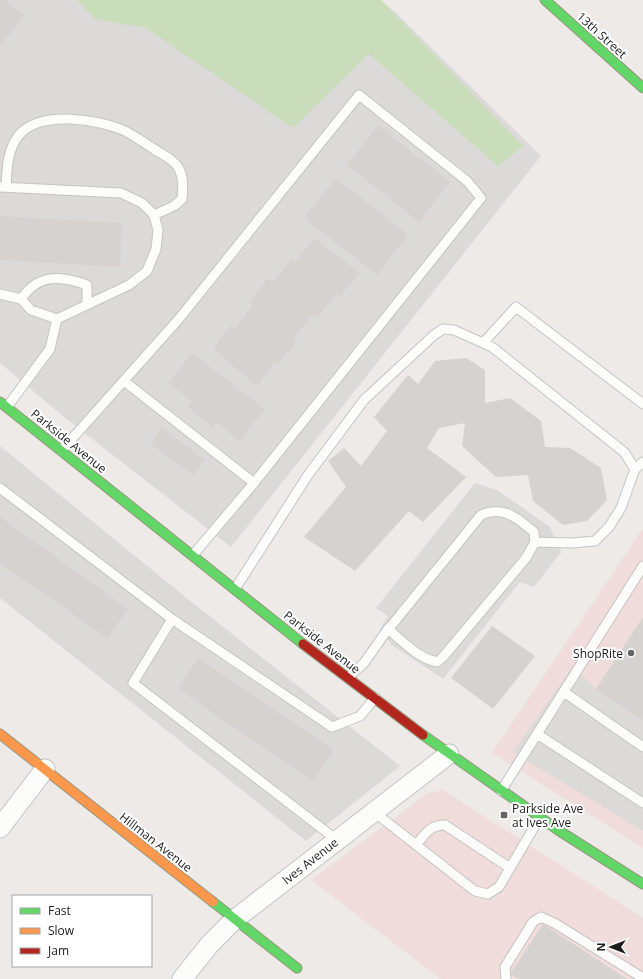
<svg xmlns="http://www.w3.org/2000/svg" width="643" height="979" font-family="'Open Sans',sans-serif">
<rect width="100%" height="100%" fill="#edeae7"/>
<path fill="#dcdad8" d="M0 0H380L394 11 541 156 231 547 64 417 0 363Z
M0 446 189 600 400 766 306 841 0 598Z"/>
<path fill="#f0dcdb" d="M643 528V848L492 753Z
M443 790 643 918V979H441L311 880 428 793Z"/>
<path fill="#dbdad8" d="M351 74 501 195 247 520 226 501 235 475 237 457 456 182 377 118 152 386 157 417 146 429 91 388Z
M67 95 114 103 151 120 180 136 201 152 213 186 202 226 187 245 173 277 157 298 132 311 93 326 90 305 94 286 110 283 131 272 149 246 142 216 125 210 0 200V124L29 100Z
M475 483 497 490 550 527 561 552 534 587 520 582 443 679 392 645 380 629 388 616 376 608Z
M573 666 596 689 643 720V831L513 752Z"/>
<path fill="#c9ddba" d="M77 0H381L523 146 498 166 369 54 293 128 146 28 95 19Z"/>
<path fill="#d5d2cf" d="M0 0H5L24 16 0 46Z
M378 125 450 182 419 222 347 165Z
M336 178 408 235 377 275 304 218Z
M0 216 122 223 120 267 0 260Z
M314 238 360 273 340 296 336 294 317 317 313 314 294 338 297 341 278 364 275 361 257 386 213 349 230 325 235 329 253 305 249 302 268 278 273 282 292 259 295 262Z
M192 353 265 409 239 441 217 422 213 428 188 407 192 401 168 383Z
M466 358 485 370V403L510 398 541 421 545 447 570 448 601 468 607 500 587 521 563 525 533 501 528 475 496 477 462 446 465 423 439 428 427 448 466 477 423 522 409 511 355 571 304 537 346 487 328 461 344 448 361 466 387 431 374 417 408 375 418 384 435 361Z
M162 427 205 460 193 475 151 444Z
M0 517 128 609 107 638 0 563Z
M643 617V720L596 689Z
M492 626 535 656 493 709 451 678Z
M198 658 334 750 313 781 178 689Z
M543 924 627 979H519L510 974Z"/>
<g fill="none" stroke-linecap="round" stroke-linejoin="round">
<defs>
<path id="lane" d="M0 187 121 193 142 203 154 215 158 230 156 249 147 271 129 285 57 319 50 349 7 407
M6 187C7 169 7 150 19 135 40 110 99 119 125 131 135 136 144 143 154 149 161 154 173 159 178 167 184 177 183 188 182 199L174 206 154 215
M0 294 21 299
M57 319 31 310 21 299C38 274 60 275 87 285V304
M483 343 516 307 643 404
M124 381 254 483
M61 451 178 320 359 95 467 181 481 198 254 483 193 555
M635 469 643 462
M0 488 172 619 332 727 360 716 375 698
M643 566 537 734 643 803
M235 589 308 475 364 400 434 335 443 329 454 330 492 347 624 452 635 469 621 508 609 527 595 541 572 543 535 542
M172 619 133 683 337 840
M348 678 364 663 388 629 391 626 481 515C503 505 517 518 534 532L535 542 526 558 443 657 437 662C418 658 403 642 388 629
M564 692 643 747
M501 791 537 734
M374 812 475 891 488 894 499 887 540 817
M416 845C425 834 430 825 445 825L510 868
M506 979 505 967 533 922 541 917 556 924 643 978"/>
<path id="street" d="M0 828 45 769
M182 979 210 944 234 920 449 754"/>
<path id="fast" d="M545 0 643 88
M0 402 303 644
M423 735 558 830 643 884
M213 902 297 968"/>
<path id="slow" d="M0 734 213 902"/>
<path id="jam" d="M303 644 423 735"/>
</defs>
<use href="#lane" stroke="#c5c4c3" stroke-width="11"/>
<use href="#street" stroke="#c5c4c3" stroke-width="21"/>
<use href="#fast" stroke="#97977e" stroke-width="11"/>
<use href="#slow" stroke="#97977e" stroke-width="11"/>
<use href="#jam" stroke="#97977e" stroke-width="11"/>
<use href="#lane" stroke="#fcfcfb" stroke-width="9"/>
<use href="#street" stroke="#fcfcfb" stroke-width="19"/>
<use href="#fast" stroke="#63d668" stroke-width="9"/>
<use href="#slow" stroke="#ff974d" stroke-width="9"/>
<use href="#jam" stroke="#b3261e" stroke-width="9"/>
</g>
<g fill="#666564" stroke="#fff" stroke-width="1.5">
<circle cx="631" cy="653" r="4"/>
<rect x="500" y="811" width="8" height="8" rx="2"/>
</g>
<g text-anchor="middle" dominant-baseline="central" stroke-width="4" stroke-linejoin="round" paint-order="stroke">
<g font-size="12" fill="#1e1e1e" stroke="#fff">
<text transform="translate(602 35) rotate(42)">13th Street</text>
<text transform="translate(69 441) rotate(39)">Parkside Avenue</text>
<text transform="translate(322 642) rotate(38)">Parkside Avenue</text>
<text transform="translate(156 842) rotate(38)">Hillman Avenue</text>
<text transform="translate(310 861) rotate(-38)">Ives Avenue</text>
</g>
<g font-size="12" fill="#1e1e1e" stroke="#fff" text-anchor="end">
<text x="623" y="653">ShopRite</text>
<text x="512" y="808" text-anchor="start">Parkside Ave<tspan x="512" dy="14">at Ives Ave</tspan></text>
</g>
</g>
<rect x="12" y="895" width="140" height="72" fill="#ffffff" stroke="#a5a5a5"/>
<rect x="20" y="908" width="20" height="6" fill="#63d668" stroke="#a5a5a5"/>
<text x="48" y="915" font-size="12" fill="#1e1e1e">Fast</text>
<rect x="20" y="928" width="20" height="6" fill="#ff974d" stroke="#a5a5a5"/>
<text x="48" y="935" font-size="12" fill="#1e1e1e">Slow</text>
<rect x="20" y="948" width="20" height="6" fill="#b3261e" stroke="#a5a5a5"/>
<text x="48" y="955" font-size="12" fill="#1e1e1e">Jam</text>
<g transform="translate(611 947) rotate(270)" stroke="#ffffff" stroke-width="3" paint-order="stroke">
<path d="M0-3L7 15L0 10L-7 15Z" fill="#1e1e1e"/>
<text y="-6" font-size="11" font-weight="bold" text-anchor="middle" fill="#1e1e1e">N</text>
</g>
</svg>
